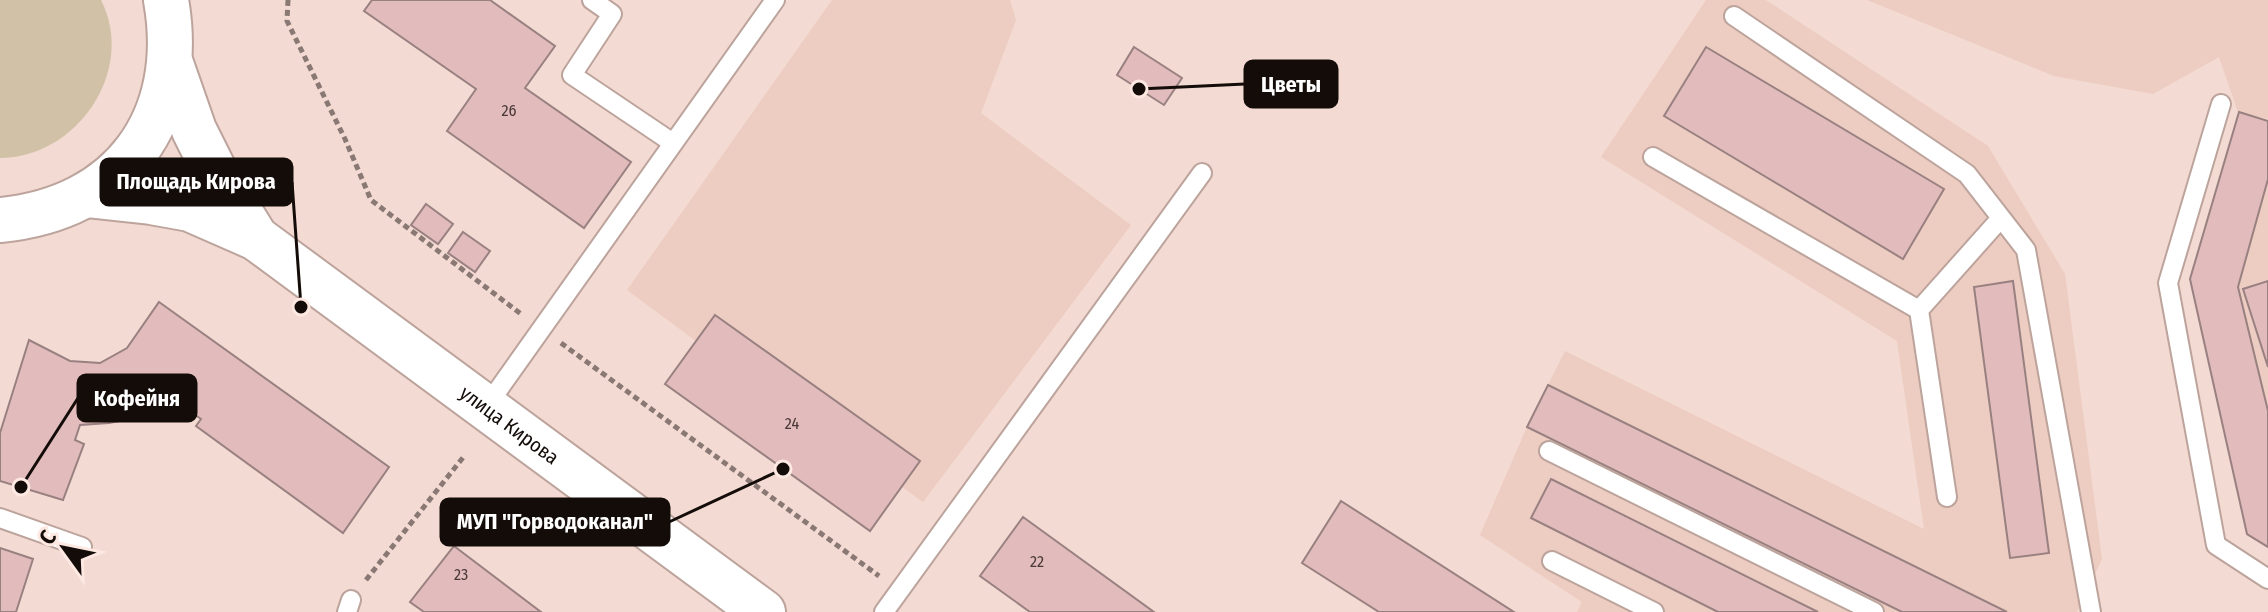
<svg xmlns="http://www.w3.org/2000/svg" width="2268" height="612" font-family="'Fira Sans Condensed',sans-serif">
<rect width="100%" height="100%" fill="#f3dad2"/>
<path fill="#edccc1" d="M832 0H1010L1016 20 981 113 1131 225 923 502 902 487 919 461 714 316 696 341 627 290Z
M1706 0H1766L1988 146 2065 274 2102 559 2077 612H1577L1582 602 1480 535 1527 427 1565 351 1924 529 1897 341 1601 157Z
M1867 0H2268V119L2238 112 2219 57 2153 94 2054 76Z
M2268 176V411L2238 287Z"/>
<path fill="#d1c1a6" d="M0 0H101C137 71 76 158 0 158Z"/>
<path fill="#e2bcbd" stroke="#998081" stroke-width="2" d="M372 0H490L555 46 525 88 631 162 584 228 447 131 476 89 364 11Z
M1134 47 1182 78 1164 105 1117 75Z
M1706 47 1944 189 1903 259 1664 116Z
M2239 112 2268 121V179L2238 287 2268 411V547L2247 534 2190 279Z
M426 204 453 224 438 244 411 225Z
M463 232 490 251 475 272 448 253Z
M2013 281 2049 553 2010 558 1974 287Z
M2268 281V367L2243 289Z
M159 302 389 467 343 533 196 426 201 419 166 394 137 415 125 420 109 423 80 425 75 440 84 444 63 500 0 481V433L29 340 70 361 100 363 127 348Z
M715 315 920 461 870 531 665 384Z
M1548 385 2007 612H1902L1527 427Z
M1551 479 1818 612H1718L1531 518Z
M1341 501 1514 612H1379L1302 563Z
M1023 517 1154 612H1030L980 576Z
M454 546 541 612H424L410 602Z
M0 548 33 559 16 612H0Z"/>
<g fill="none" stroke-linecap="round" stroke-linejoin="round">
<defs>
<path id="service" d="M592 0 612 14 572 75 673 143
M1734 16 1967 174 2026 250 2091 612
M2221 104 2168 283 2216 545 2268 579
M1653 157 1919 310 2001 218
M1919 310 1947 497
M486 407 775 0
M1549 451 1874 612
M0 518 82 547
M1552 561 1654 612
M347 612 351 600
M884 612 1202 173"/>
<g id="secondary">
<path d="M171 64 194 130 214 170 256 238"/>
<path id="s1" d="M86 195 151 202 190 209 256 238 763 612"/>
<path d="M0 220C122 209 187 118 166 0"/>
</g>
</defs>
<use href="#service" stroke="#bca49c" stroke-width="22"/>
<use href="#secondary" stroke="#bca49c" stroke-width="48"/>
<path stroke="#897873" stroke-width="5" stroke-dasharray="6 4" stroke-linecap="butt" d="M288 0 287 21 345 139 371 200 521 314
M561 343 879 576
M366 580 465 455"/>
<use href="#service" stroke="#fff" stroke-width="18"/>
<use href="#secondary" stroke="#fff" stroke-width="44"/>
</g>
<g text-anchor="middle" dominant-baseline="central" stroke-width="8" stroke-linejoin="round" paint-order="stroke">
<g font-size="16" fill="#483836">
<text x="509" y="110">26</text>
<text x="792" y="423">24</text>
<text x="1037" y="561">22</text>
<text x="461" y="574">23</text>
</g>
<g font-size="20" fill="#140c09" stroke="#fde8e2">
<text stroke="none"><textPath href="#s1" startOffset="492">улица Кирова</textPath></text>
</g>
</g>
<path fill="none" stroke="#140c09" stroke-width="3" d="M1139 89L1245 84M301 307L292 182M21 487L78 398M783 469L669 522"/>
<g fill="#140c09" stroke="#fde8e2" stroke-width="3">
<circle cx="1139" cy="89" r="8"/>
<circle cx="301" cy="307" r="8"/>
<circle cx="21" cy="487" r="8"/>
<circle cx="783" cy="469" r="8"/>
</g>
<g fill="#140c09" stroke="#140c09" stroke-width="3">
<rect x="1245" y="61" width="92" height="46" rx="8"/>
<rect x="101" y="159" width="191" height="46" rx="8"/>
<rect x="78" y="375" width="118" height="46" rx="8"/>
<rect x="441" y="499" width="228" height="46" rx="8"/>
</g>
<g font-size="22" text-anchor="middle" font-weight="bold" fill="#fff">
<text x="1291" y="92">Цветы</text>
<text x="196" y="189">Площадь Кирова</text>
<text x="137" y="406">Кофейня</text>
<text x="555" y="529">МУП "Горводоканал"</text>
</g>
<g transform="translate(64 548) rotate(303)" stroke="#fde8e2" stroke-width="6" paint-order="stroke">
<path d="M0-6L14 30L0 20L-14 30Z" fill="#140c09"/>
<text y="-12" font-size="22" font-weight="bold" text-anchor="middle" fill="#140c09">С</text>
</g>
</svg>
